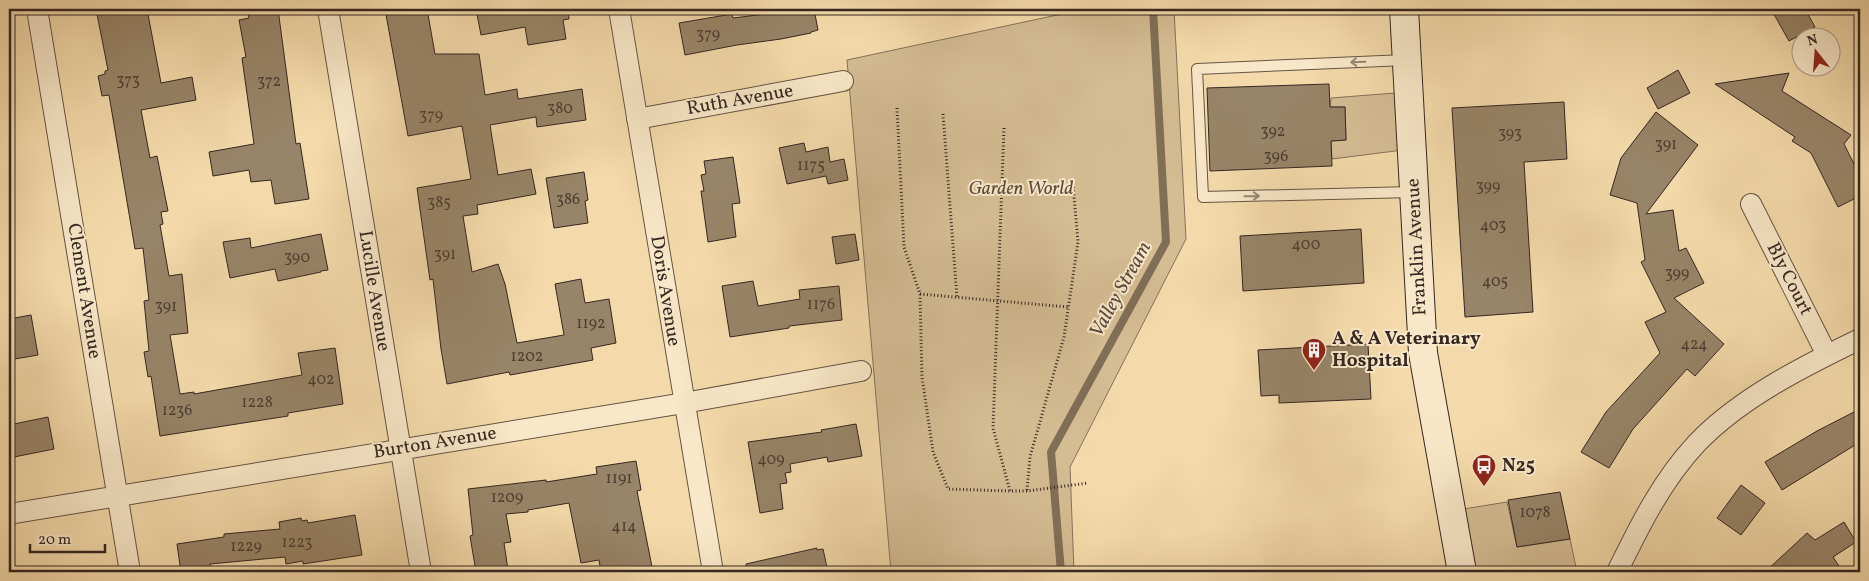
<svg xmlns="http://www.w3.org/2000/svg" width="1869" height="581" font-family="Vollkorn,serif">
<rect width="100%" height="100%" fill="#f4daaa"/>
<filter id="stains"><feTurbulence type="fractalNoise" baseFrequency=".004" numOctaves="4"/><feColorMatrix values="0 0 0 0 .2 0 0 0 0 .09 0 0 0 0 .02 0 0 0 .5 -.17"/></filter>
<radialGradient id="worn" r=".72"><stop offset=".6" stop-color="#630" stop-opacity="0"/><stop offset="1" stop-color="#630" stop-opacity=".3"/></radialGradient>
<path fill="#d4bc93" stroke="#84725a" d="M1085 9H1174L1186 239 1070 467 1074 572H891L847 60Z
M1408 92 1411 149 1332 159 1331 141 1346 140 1345 107H1330L1331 98Z
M1507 502 1517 547 1570 539 1577 572H1462L1451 511Z"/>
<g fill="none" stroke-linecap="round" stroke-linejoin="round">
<path stroke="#816e57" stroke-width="8" d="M1061 572 1051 452 1166 242 1153 9"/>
</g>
<path fill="#988468" stroke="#352721" d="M96 9H147L161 83 192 77 196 100 141 110 150 158 157 156 168 211 161 212 163 224 160 225 169 276 182 274 188 333 170 335 180 394 194 392V394L302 375 298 353 335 348 343 404 288 413V416L160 436 151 376 148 377 144 352 149 351 144 301 149 300 143 248 135 249 109 95 102 96 98 76 105 74V71L108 70Z
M247 9H278L296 144 300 143 309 199 275 204 271 180 251 182 249 170 213 176 209 152 254 144 242 58 246 57 239 20 249 18Z
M385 9H427L435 54H479L485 95 517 89 518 99 582 89 586 120 537 127 536 117 490 125 498 175 531 169 536 194 477 205 478 214 463 216 472 272 498 264 505 284 517 343 564 335 555 284 581 279 585 303 609 299 616 343 591 348 593 360 510 375 509 372 447 384 441 349 433 279 430 280 417 188 471 179 462 126 408 136Z
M476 9H568L569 19 563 20 566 39 528 45 525 27 481 35Z
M781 9H814L818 30 811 32V33L781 39 737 45 685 55 679 23 732 14 733 18 781 12Z
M1771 9H1805L1815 27 1789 41Z
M1678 70 1690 93 1658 109 1647 88Z
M1789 73 1782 91 1851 135 1844 144 1860 176V196L1838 207 1811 153 1792 141 1795 137 1715 84Z
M1329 84 1330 107H1345L1346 140 1331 141 1332 166 1210 171 1207 88Z
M1564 102 1567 159 1524 162 1533 312 1465 317 1452 108Z
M1656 112 1698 145 1646 214 1673 210 1679 251 1686 248 1704 283 1674 298 1724 344 1695 376 1687 369 1633 429 1609 468 1581 452 1606 412 1660 353 1645 322 1666 312 1641 262 1645 260 1637 203 1610 195 1621 158Z
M804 143 806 152 828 147 830 162 844 159 848 180 828 184 826 176 787 184 779 148Z
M733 157 740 203 732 204 736 237 708 242 701 191H704L701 175 706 174 704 161Z
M584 172 588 200 585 201 588 223 554 228 546 178Z
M1361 229 1364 283 1243 291 1240 236Z
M321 234 328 270 321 271V272L278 281 275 269 230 278 223 242 250 238 251 248Z
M855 234 859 260 836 264 832 237Z
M753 281 758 306 800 299 799 290 839 286 842 320 789 326V328L730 337 722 286Z
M31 315 38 355 9 360V319Z
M1368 344 1371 399 1279 403V395L1261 396 1258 350Z
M1854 412 1860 426V442L1782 490 1765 462 1817 431Z
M48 417 54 449 9 458V425Z
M856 424 862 456 828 462 827 457 790 464 791 472 785 473 787 483 780 484 783 509 760 513 748 442 822 432 821 430Z
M636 461 641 490 637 491 653 572H601L599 560 581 563 569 503 528 510V512L506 514 511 542 504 543 508 570 476 572 470 536 473 535 468 489 546 480V482L597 474 596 467Z
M1741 485 1765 503 1741 535 1717 518Z
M1560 492 1570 539 1517 547 1508 500Z
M355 515 362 555 303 564V561L286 564 285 557 210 564 211 572H181L177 544 224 537V534L280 529 279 522 301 518 302 521 307 520 308 523Z
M1844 522 1856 542 1833 557 1843 572H1765L1807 533 1815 540Z
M817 548V550L823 549 828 572H747L746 564Z"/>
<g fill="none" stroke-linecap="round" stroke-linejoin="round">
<defs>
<path id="lane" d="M1406 60 1197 69 1203 197 1413 192"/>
<path id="street" d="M37 9 130 572
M328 9 421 572
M619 9 713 572
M637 119 843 81
M1751 204 1827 355
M9 514 684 403 861 371
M1617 572C1639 527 1662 480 1697 443 1740 398 1804 366 1860 339"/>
<path id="secondary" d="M1404 9 1423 353 1462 572"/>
</defs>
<use href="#lane" stroke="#655443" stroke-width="12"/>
<use href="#street" stroke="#655443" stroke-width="22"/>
<use href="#secondary" stroke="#352721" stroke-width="30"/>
<path stroke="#352721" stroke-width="3" stroke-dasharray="1 2.5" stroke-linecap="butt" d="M897 108 904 247 920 294 922 377 933 452 948 489 1010 491
M943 114 957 298
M1004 128 993 428 1010 491H1027L1088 483
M920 294 1068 307
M1027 490 1030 457 1064 337 1078 242 1073 185"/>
<use href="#lane" stroke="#f8e7c8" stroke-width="10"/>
<use href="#street" stroke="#f8e7c8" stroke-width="20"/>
<use href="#secondary" stroke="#f8e7c8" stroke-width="28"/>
</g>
<defs><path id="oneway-shaft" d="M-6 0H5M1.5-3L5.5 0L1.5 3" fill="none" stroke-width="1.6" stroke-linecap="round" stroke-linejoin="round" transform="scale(1.25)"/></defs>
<g stroke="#968774">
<use href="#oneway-shaft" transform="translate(1358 62) rotate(178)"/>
<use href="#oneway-shaft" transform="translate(1252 196) rotate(-1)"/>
</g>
<defs>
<symbol id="building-pin" viewBox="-11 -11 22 30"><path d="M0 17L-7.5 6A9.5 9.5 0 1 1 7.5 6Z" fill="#8f2418" stroke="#f8e7c8"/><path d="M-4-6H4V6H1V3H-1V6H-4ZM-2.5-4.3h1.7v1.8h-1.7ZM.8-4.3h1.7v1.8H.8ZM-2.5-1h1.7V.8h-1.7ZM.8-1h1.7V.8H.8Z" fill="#fff"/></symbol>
<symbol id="bus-pin" viewBox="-11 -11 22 30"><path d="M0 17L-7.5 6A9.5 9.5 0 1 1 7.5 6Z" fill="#8f2418" stroke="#f8e7c8"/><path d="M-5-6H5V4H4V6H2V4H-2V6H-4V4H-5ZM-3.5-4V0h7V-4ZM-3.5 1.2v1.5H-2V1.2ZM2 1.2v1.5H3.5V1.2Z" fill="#fff"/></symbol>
</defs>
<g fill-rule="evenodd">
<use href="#building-pin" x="1300" y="336" width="28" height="38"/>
<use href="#bus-pin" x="1470" y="452" width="28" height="38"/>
</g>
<g text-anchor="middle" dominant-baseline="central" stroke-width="4" stroke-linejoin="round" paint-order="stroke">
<g font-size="16" fill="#4e3e33">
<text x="708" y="35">379</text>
<text x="128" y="81">373</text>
<text x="269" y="82">372</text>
<text x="560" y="109">380</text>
<text x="431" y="116">379</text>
<text x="1273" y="132">392</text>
<text x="1510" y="134">393</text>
<text x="1666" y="145">391</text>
<text x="1276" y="157">396</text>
<text x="811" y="166">1175</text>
<text x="1488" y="187">399</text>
<text x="568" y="200">386</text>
<text x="439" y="203">385</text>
<text x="1493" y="226">403</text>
<text x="1306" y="245">400</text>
<text x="445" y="255">391</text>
<text x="297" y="258">390</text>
<text x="1677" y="274">399</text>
<text x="1495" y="282">405</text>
<text x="821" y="305">1176</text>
<text x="166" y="307">391</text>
<text x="591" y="324">1192</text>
<text x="1694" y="345">424</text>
<text x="527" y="357">1202</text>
<text x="321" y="380">402</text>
<text x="257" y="403">1228</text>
<text x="177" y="411">1236</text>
<text x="771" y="460">409</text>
<text x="619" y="479">1191</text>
<text x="507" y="498">1209</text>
<text x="1535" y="513">1078</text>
<text x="624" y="527">414</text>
<text x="297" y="543">1223</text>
<text x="246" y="547">1229</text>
</g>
<g font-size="19" fill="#352721" stroke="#f8e7c8">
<text transform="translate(740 100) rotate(-10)">Ruth Avenue</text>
<text transform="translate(1417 247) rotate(-93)">Franklin Avenue</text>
<text transform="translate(1789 279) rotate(63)">Bly Court</text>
<text transform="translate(84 291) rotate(81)">Clement Avenue</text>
<text transform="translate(374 291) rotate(81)">Lucille Avenue</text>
<text transform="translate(665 291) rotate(81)">Doris Avenue</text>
<text transform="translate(435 443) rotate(-9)">Burton Avenue</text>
</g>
<g font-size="19" font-style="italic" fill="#5d4c3e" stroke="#f8e7c8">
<text x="1021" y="189">Garden World</text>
</g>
<g font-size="19" font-weight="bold" fill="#352721" stroke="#f8e7c8" text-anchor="start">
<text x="1332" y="339">A &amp; A Veterinary<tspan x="1332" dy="22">Hospital</tspan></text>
<text x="1502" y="466">N25</text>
</g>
<g font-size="20" font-style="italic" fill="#5b4a3c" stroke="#f8e7c8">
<text transform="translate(1121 290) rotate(-61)">Valley Stream</text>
</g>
</g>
<rect width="1869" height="581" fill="none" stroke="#f4daaa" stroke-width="30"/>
<rect x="10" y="10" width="1849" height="561" fill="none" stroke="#352721" stroke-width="2.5"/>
<rect x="15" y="15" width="1839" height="551" fill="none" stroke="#352721"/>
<g transform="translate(1816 52) rotate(343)"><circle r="24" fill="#f8e7c8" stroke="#aa9a85"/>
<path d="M0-4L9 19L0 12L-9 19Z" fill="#8f2418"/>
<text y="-8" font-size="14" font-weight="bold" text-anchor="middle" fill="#352721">N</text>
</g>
<path d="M30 544v8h75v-8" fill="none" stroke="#352721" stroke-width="2.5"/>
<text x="38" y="544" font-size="15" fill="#352721" stroke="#f8e7c8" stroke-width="4" paint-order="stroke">20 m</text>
<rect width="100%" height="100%" filter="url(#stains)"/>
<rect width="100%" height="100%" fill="url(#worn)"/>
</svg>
